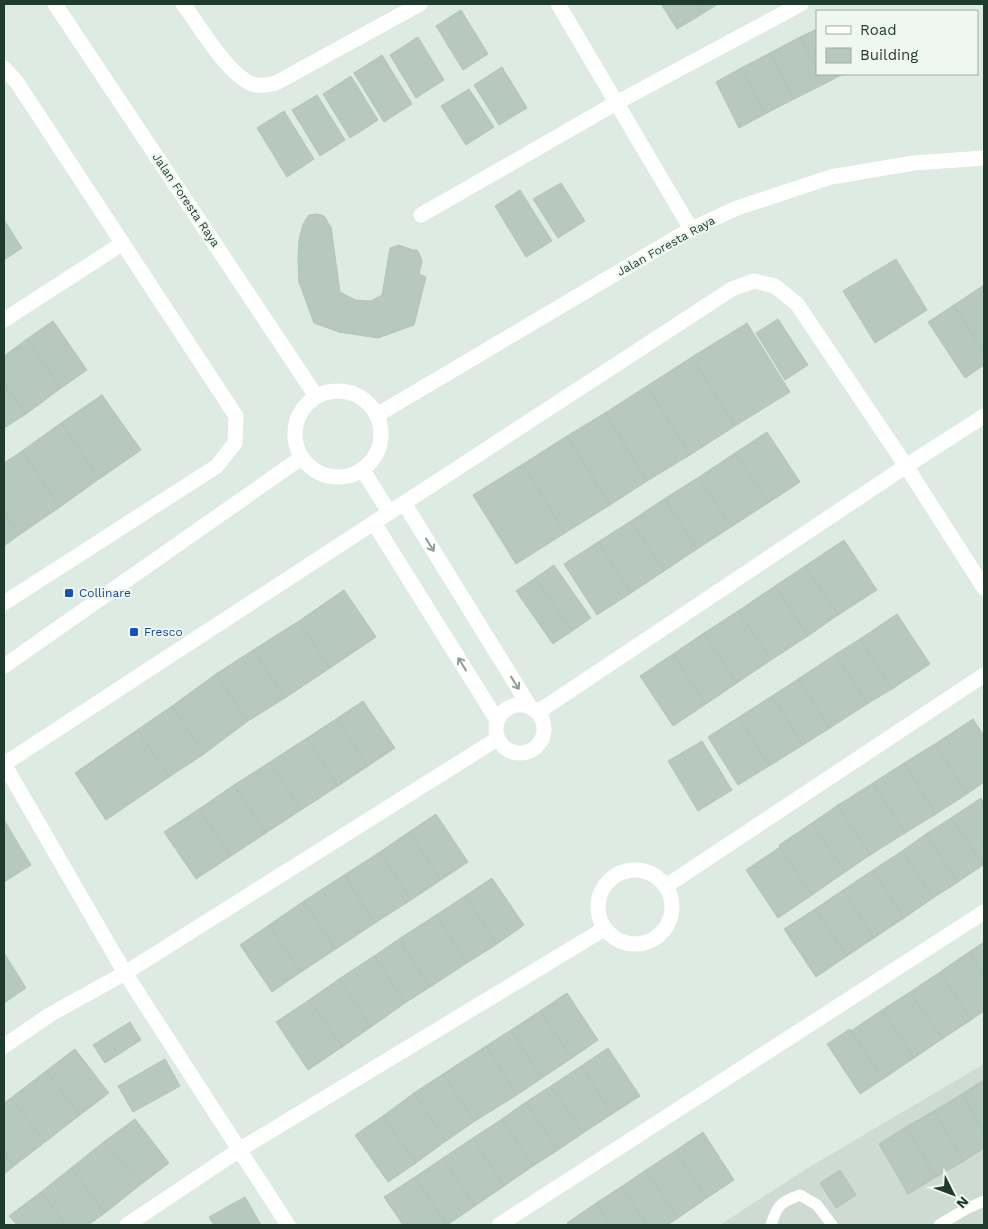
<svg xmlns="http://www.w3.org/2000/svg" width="988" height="1229" font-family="'Work Sans',sans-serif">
<rect width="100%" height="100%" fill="#deebe3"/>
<path fill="#cddbd2" d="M984 1064V1225H720L806 1169Z"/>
<path fill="#b7c8be" stroke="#b1c4b9" d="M661 4H695L702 14 677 29Z
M695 4H718L702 14Z
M461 10 488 54 463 70 436 26Z
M817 29V69L800 37Z
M418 37 444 80 416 98 390 55Z
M800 37 817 69V74H819L824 84 794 99 770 53Z
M770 53 794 99 765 114 741 68Z
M382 55 412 104 384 122 354 73Z
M502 67 527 108 499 125 474 85Z
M741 68 765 114 739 128 716 82Z
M819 74H843L824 84Z
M351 76 378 120 350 138 323 94Z
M469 89 494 127 466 145 441 106Z
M317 95 345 140 320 156 292 110Z
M284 111 314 159 287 177 257 128Z
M561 183 585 221 558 238 533 199Z
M520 190 552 241 526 257 495 206Z
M317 214 324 216 331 227 340 292 355 300 371 301 382 295 390 248 399 245 413 250H417L419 253 422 261 419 274 426 277 414 325 378 338 339 332 314 323 299 282 298 258 299 240 303 224 309 215Z
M4 220 22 248 4 260Z
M896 259 927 310 875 343 843 291Z
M984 285V353L954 305Z
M954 305 984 353V365L965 378 928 322Z
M778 319 808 365 785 380 756 333Z
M53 321 87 370 61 388 27 339Z
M747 323 790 392 735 426 692 357Z
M27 339 61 388 26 414 4 383V356Z
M692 357 735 426 690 455 647 386Z
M4 383 26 414 4 428Z
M647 386 690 455 647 481 605 413Z
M102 395 141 450 99 479 61 423Z
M605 413 647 481 610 505 567 436Z
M61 423 99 479 60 507 22 451Z
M767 432 800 482 768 503 735 453Z
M567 436 610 505 565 533 523 464Z
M22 451 60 507 19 535 4 513V463Z
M735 453 768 503 731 527 699 477Z
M523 464 565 533 516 564 473 495Z
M699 477 731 527 697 549 664 499Z
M664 499 697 549 664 571 631 521Z
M4 513 19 535 4 546Z
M631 521 664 571 631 593 598 542Z
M844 540 877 590 838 615 805 566Z
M598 542 631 593 597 615 564 564Z
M554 565 591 618 572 631 535 578Z
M805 566 838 615 808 636 775 586Z
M535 578 572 631 553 644 516 591Z
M775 586 808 636 771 660 738 611Z
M344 590 376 637 330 668 299 621Z
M738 611 771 660 737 683 704 633Z
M897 614 930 664 892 689 860 639Z
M299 621 330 668 285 698 253 650Z
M704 633 737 683 706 704 673 654Z
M860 639 892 689 867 704 836 654Z
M253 650 285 698 248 721 216 674Z
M673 654 706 704 673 726 640 676Z
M836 654 867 704 830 728 798 679Z
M216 674 248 721 204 754 172 706Z
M798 679 830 728 803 745 772 696Z
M772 696 803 745 769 766 739 717Z
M363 701 395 748 368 766 336 719Z
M172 706 204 754 169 777 137 730Z
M739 717 769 766 738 785 708 737Z
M336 719 368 766 338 786 307 738Z
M973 719 984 736V782L967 794 935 744Z
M137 730 169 777 106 820 75 773Z
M307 738 338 786 301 810 270 762Z
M702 741 732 790 698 811 668 761Z
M935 744 967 794 936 814 904 763Z
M270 762 301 810 266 833 234 785Z
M904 763 936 814 905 833 873 783Z
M873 783 905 833 870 855 838 805Z
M234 785 266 833 231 856 199 809Z
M981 798 984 803 983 865 951 818Z
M838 805 870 855 845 872 812 823Z
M199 809 231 856 196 879 164 832Z
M436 814 468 862 441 880 409 832Z
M951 818 983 865 958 882 926 834Z
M4 820 31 865 4 882Z
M812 823 845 872 812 895 779 845Z
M409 832 441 880 411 900 380 852Z
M926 834 958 882 933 898 902 851Z
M780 847 812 895 778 918 746 870Z
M902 851 933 898 904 918 873 870Z
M380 852 411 900 375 923 344 875Z
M873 870 904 918 874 938 843 890Z
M344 875 375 923 336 949 304 901Z
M492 878 524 925 497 944 465 896Z
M843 890 874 938 847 956 815 909Z
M465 896 497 944 467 963 436 915Z
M304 901 336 949 301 972 269 925Z
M815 909 847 956 816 977 784 929Z
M436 915 467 963 430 987 399 939Z
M269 925 301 972 272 992 240 945Z
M399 939 430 987 405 1003 374 956Z
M984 942V975L969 952Z
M969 952 984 975V1011L971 1020 940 972Z
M4 953 26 988 4 1003Z
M374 956 405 1003 371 1027 339 979Z
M940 972 971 1020 942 1039 910 992Z
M339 979 371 1027 342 1047 309 1000Z
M910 992 942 1039 914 1058 882 1010Z
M567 993 598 1040 572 1058 540 1011Z
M309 1000 342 1047 308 1070 276 1022Z
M882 1010 914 1058 883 1079 851 1031Z
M540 1011 572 1058 542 1078 511 1030Z
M130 1022 141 1040 105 1063 93 1045Z
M850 1029 883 1079 860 1094 827 1044Z
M511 1030 542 1078 517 1095 486 1046Z
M486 1046 517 1095 475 1121 443 1074Z
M608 1048 640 1096 612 1114 581 1066Z
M75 1049 109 1093 80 1115 46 1071Z
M165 1059 180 1086 133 1112 118 1086Z
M581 1066 612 1114 583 1133 551 1086Z
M46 1071 80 1115 45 1142 11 1098Z
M443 1074 475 1121 446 1141 414 1093Z
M984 1080V1132L962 1094Z
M551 1086 583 1133 558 1150 526 1102Z
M414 1093 446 1141 416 1163 383 1116Z
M962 1094 984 1132V1148L964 1161 934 1111Z
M11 1098 45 1142 14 1166 4 1152V1103Z
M526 1102 558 1150 533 1166 502 1119Z
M934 1111 964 1161 936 1177 906 1127Z
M383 1116 416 1163 388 1182 355 1135Z
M135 1119 169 1163 140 1185 105 1141Z
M502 1119 533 1166 504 1186 473 1138Z
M906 1127 936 1177 908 1194 879 1144Z
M703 1132 734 1180 707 1198 675 1151Z
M473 1138 504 1186 475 1206 443 1158Z
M105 1141 140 1185 105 1213 71 1168Z
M675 1151 707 1198 678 1218 646 1170Z
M4 1152 14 1166 4 1174Z
M443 1158 475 1206 447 1225 415 1177Z
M71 1168 105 1213 88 1225H66L41 1192Z
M646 1170 678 1218 667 1225H647L621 1187Z
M840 1170 856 1195 836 1208 820 1183Z
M415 1177 447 1225H403L384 1197Z
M621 1187 647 1225H611L596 1203Z
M41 1192 66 1225H17L9 1216Z
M245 1197 261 1225H214L209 1217Z
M596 1203 611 1225H569L567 1223Z"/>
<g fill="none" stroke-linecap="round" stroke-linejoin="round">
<path stroke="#fff" stroke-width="11" d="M771 1225C777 1205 781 1202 800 1195L817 1205 832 1225
M939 1225 966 1209 984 1201"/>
<path stroke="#fff" stroke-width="15" d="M55 4 316 396
M183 4C199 25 227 73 250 83 258 87 267 85 276 83L420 4
M558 4 691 229
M4 68 16 81 236 416 235 443 217 466 4 603
M421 215 616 103 801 4
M4 320 123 243
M295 434a43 43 0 1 1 86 0a43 43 0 1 1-86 0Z
M377 415 691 229 737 208 831 177 914 163 984 158
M362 469 389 512
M404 503 530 707
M374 523 497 720
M4 666 301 458
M496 729a24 24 0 1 1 48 0a24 24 0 1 1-48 0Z
M538 712 906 466 984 416
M4 764 732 289 754 281 775 286 797 304 906 466 984 588
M4 764 125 973 288 1225
M598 907a37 37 0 1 1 74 0a37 37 0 1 1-74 0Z
M666 886 984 675
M4 1046 51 1014 125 973 497 739
M127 1225 239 1150 604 929
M499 1225 984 912"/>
</g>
<defs><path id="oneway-shaft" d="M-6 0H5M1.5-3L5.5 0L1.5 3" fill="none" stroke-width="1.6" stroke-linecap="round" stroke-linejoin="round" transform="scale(1.25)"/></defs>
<g stroke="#8f9d96">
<use href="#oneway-shaft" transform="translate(430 545) rotate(58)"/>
<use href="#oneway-shaft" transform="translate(462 664) rotate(-122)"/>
<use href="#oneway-shaft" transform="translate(515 683) rotate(58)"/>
</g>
<g fill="#1a4fb4" stroke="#eff7f1" stroke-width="2">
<rect x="64" y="588" width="10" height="10" rx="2.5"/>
<rect x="129" y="627" width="10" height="10" rx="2.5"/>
</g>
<g text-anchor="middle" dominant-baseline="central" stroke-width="4" stroke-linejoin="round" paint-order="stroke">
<g font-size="12" fill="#1f3b2e" stroke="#eff7f1">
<text transform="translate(186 200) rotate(56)">Jalan Foresta Raya</text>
<text transform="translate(666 246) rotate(-29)">Jalan Foresta Raya</text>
</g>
<g font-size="12" fill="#164399" stroke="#eff7f1" text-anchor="start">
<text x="79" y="593">Collinare</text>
<text x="144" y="632">Fresco</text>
</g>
</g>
<rect width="988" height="1229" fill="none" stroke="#1f3b2e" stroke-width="10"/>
<rect x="816" y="10" width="162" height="65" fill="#eff7f1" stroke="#9caca3"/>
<rect x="826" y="26" width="25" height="8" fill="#ffffff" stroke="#9caca3"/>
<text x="860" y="35" font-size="15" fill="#1f3b2e">Road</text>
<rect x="826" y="48" width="25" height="15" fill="#b7c8be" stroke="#9caca3"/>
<text x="860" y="60" font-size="15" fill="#1f3b2e">Building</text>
<g transform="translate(953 1194) rotate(132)" stroke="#eff7f1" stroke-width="4" paint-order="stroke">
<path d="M0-4L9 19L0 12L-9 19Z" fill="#1f3b2e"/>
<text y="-8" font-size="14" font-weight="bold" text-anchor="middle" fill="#1f3b2e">N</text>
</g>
</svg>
